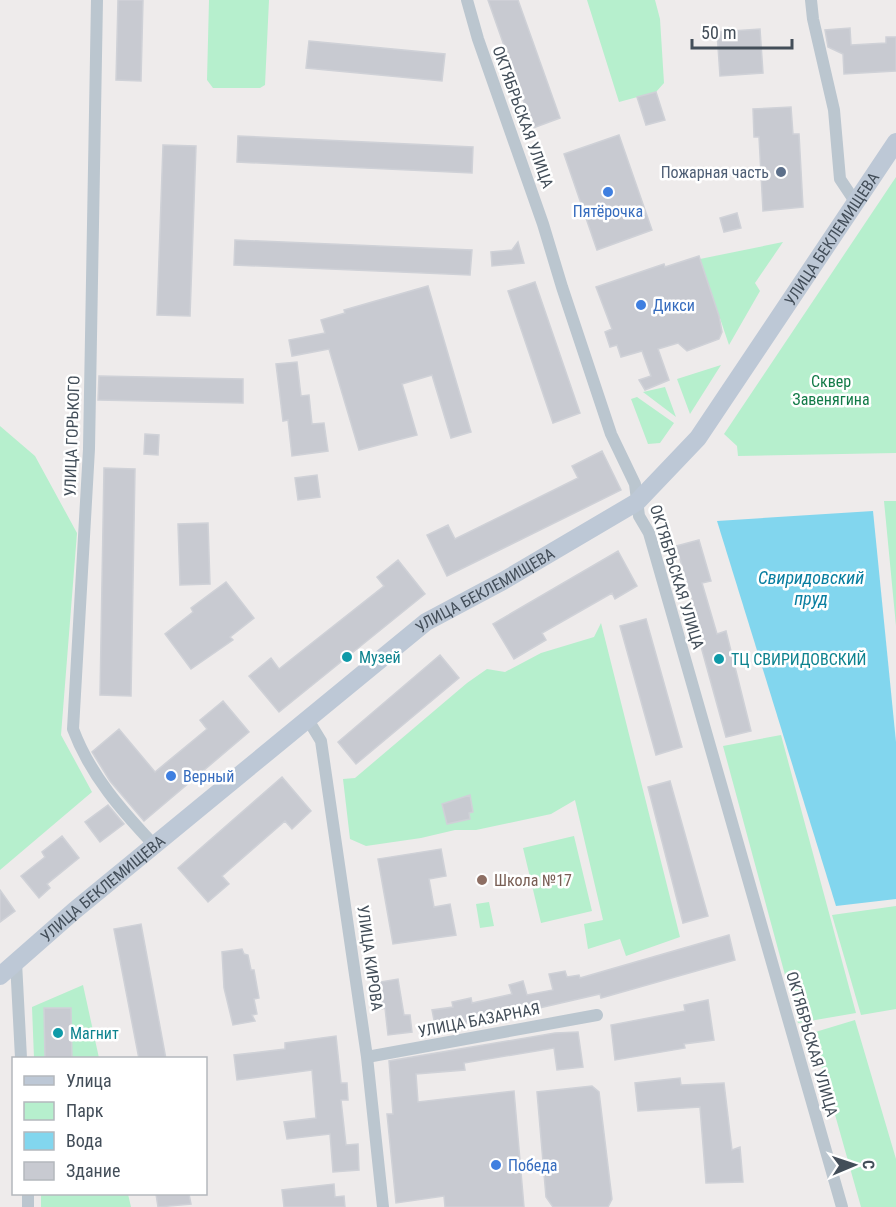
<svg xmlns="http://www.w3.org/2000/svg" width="896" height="1207" font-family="'Roboto Condensed',sans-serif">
<rect width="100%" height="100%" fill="#eeebeb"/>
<path fill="#b6efcd" d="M209 0H269L265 85 260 88H213L207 80Z
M587 0H655L660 19 664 83 656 92 619 102Z
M896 177V453L738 456 737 446 724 434Z
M783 242 755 283 760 291 729 345 700 259Z
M721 365 690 414 677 379Z
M665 387 676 417 643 392Z
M637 397 674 423 660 443 648 444 631 399Z
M0 426 35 456 77 533 61 735 92 792 0 870Z
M884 501H896V626Z
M601 623 680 937 626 956 620 939 588 949 584 924 603 920 575 800 551 814 476 830H455L421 838 366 846 350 839 343 779 355 778 467 683 487 669 505 672 541 653 594 637Z
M781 735 856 1013 798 1023 723 746Z
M574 836 592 911 541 923 523 848Z
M489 902 494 926 480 928 476 904Z
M896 906V1009L861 1015 832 915Z
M83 985 99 1058H34L32 1007Z
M855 1020 896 1159V1207H861L812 1033Z
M41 1194H128L131 1207H41Z"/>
<path fill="#82d6ee" d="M873 511 896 742V899L836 906 717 521Z"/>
<path fill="#c8cad1" stroke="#cfd1d7" stroke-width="1.5" d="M118 0H143L141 81 116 80Z
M488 0H518L560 118 533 128Z
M850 28 851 45 886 43V37H896V71L844 74 843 54 828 47 825 30Z
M760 29 763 73 720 76 717 32Z
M309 41 445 54 442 81 306 68Z
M656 92 665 120 646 125 637 97Z
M791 107 793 134H799L803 207 763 211 759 137H754L753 109Z
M619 135 652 230 597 250 564 154Z
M238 136 473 147 472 173 237 162Z
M163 145 196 146 190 316 157 315Z
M737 213 741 228 724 232 720 218Z
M235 240 472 250 470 275 234 265Z
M518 242 524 263 492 266 491 252 512 250Z
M699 256 719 316 722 332 719 339 687 351 678 343 658 349 669 380 645 390 639 380 651 376 642 351 621 357 617 345 610 347 605 332 612 329 596 287 664 264 665 267Z
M535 282 580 413 553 423 508 291Z
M428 286 471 432 451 438 432 375 402 384 417 435 359 450 329 349 292 356 289 340 325 333 321 320 345 313 344 310Z
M297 362 301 396 309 395 312 424 324 423 328 451 292 456 288 420 283 421 276 364Z
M99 376 243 379V403L98 400Z
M145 434 159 435 158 455 144 454Z
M602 451 621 490 447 576 427 535 448 525 455 539 578 478 572 466Z
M104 468 135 469 131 696 100 695Z
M317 475 320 497 298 500 295 478Z
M208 523 210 584 180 585 178 524Z
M699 540 711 581 702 583 717 634 726 631 751 731 726 737 689 603 693 602 676 546Z
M618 551 637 586 615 599 612 593 542 633 546 640 514 659 493 624Z
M398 560 425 594 279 712 249 676 271 658 279 669 384 586 377 577Z
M226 582 254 618 230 637 233 640 191 669 165 634 193 612 191 608Z
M646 619 682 747 656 755 620 626Z
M440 655 459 678 356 764 338 742Z
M223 701 249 732 144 821 110 781 92 752 119 729 155 772 207 729 200 720Z
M282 777 311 811 292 829 285 821 222 876 229 884 208 902 178 868Z
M670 781 708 916 683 923 648 787Z
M470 795 473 812 469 813 470 819 447 824 442 804Z
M108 805 124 824 100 842 85 822Z
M62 836 79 858 47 884 50 888 39 898 21 876 45 857 42 852Z
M441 849 446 876 429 879 434 907 450 904 456 935 393 944 378 859Z
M0 890 15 911 0 922Z
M141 924 166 1059H139L114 929Z
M729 935 735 960 601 998 600 994 522 1012 476 1019V1021L436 1030 432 1010 453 1007 452 1002 471 998 472 1003 512 994 509 985 523 981 527 995 553 990 549 974 565 971 567 977 579 975 580 978Z
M242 949 244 954 248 955 251 970H254L259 998 254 999 257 1014 252 1015 255 1021 233 1025 224 988 222 952Z
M398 979 404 1015H410L412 1032 388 1035 385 1008 377 1010 374 983Z
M708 1000 714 1040 684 1044 685 1048 615 1060 611 1025 685 1011 684 1005Z
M44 1008H71L72 1059H45Z
M578 1032 583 1067 557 1070 554 1048 464 1063 465 1070 416 1074 418 1102 514 1091 524 1207H445L444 1196 396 1203 387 1114H393L389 1061 555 1033Z
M336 1036 341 1083H347L348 1100H341L346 1145 358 1144 359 1170 333 1172 330 1134 287 1139 284 1122 316 1118 312 1070 237 1080 234 1055 285 1049V1043Z
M680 1078 681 1085 724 1083 732 1150 740 1147 743 1182 706 1183 700 1107 638 1111 635 1083Z
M592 1086 599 1092 612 1199 608 1207H553L546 1197 537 1092Z
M334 1184 335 1197 344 1196 345 1207H284L282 1190Z
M156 1194H189L191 1204 158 1207Z"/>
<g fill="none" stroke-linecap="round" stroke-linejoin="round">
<path stroke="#bbc6cf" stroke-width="12" d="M97 0 89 449 73 729C90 775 122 811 155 846
M467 0 478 39 543 224 562 287 611 434 635 484 639 516 649 533 842 1207
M811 0 813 19 834 110 840 179 856 203
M307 718 321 741 367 1057 383 1207
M16 962 21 1058
M367 1057 597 1015
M28 1194V1207"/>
<path stroke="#bdc8d6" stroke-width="18" id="s1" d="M0 976 74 911 426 622 503 581 637 502 698 438 896 142"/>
</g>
<circle fill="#5c6f8a" stroke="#fff" stroke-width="2" cx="781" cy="172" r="6"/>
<g fill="#3f7fe0" stroke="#fff" stroke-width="2">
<circle cx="608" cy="192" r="6"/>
<circle cx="641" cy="305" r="6"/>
<circle cx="171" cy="776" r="6"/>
<circle cx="496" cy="1165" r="6"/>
</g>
<g fill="#0f9aa8" stroke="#fff" stroke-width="2">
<circle cx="347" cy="657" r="6"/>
<circle cx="719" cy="659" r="6"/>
<circle cx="58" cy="1033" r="6"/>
</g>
<circle fill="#8d6e63" stroke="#fff" stroke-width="2" cx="482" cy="880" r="6"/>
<g text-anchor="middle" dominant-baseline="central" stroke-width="5" stroke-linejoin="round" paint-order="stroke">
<g font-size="16" fill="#434e59" stroke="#fff">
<text transform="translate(523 117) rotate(70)">ОКТЯБРЬСКАЯ УЛИЦА</text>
<text stroke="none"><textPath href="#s1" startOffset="1125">УЛИЦА БЕКЛЕМИЩЕВА</textPath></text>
<text transform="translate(72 436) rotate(-88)">УЛИЦА ГОРЬКОГО</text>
<text transform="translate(677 577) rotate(73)">ОКТЯБРЬСКАЯ УЛИЦА</text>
<text stroke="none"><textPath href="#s1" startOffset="621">УЛИЦА БЕКЛЕМИЩЕВА</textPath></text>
<text stroke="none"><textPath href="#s1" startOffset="135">УЛИЦА БЕКЛЕМИЩЕВА</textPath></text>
<text transform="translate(370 958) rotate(82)">УЛИЦА КИРОВА</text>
<text transform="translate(479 1020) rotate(-11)">УЛИЦА БАЗАРНАЯ</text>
<text transform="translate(812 1044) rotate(74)">ОКТЯБРЬСКАЯ УЛИЦА</text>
</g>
<g font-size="16" fill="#4e5e75" stroke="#fff" text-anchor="end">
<text x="769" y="172">Пожарная часть</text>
</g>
<g font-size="16" fill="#366cbe" stroke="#fff" text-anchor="start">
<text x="608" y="211" text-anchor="middle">Пятёрочка</text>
<text x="653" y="305">Дикси</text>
<text x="183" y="776">Верный</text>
<text x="508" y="1165">Победа</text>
</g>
<g font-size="16" fill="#137b48" stroke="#fff">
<text x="831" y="381">Сквер<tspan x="831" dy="18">Завенягина</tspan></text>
</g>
<g font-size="16" fill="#0d838f" stroke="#fff" text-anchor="start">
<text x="359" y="657">Музей</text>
<text x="731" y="659">ТЦ СВИРИДОВСКИЙ</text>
<text x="70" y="1033">Магнит</text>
</g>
<g font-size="16" fill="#785e54" stroke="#fff" text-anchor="start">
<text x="494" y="880">Школа №17</text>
</g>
<g font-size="18" font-style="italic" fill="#087ea0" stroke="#fff">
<text x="811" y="577">Свиридовский<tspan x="811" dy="21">пруд</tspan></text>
</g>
</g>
<rect x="12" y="1057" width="195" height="138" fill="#ffffff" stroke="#b4b8bd" stroke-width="1.5"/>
<rect x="24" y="1076" width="30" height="9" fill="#bdc8d6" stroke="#b4b8bd" stroke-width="1.5"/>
<text x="66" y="1087" font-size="18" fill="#434e59">Улица</text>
<rect x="24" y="1102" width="30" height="18" fill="#b6efcd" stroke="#b4b8bd" stroke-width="1.5"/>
<text x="66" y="1117" font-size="18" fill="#434e59">Парк</text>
<rect x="24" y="1132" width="30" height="18" fill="#82d6ee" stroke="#b4b8bd" stroke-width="1.5"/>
<text x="66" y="1147" font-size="18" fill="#434e59">Вода</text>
<rect x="24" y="1162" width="30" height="18" fill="#c8cad1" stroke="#b4b8bd" stroke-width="1.5"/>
<text x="66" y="1177" font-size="18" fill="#434e59">Здание</text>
<g transform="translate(854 1165) rotate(88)" stroke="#ffffff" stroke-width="4.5" paint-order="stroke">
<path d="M0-4.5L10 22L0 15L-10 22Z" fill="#434e59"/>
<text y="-9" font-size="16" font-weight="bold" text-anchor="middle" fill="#434e59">С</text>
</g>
<path d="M692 39v9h100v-9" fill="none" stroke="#434e59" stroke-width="3"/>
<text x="701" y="39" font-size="18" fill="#434e59" stroke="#ffffff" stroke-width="4.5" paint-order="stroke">50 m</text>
</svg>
